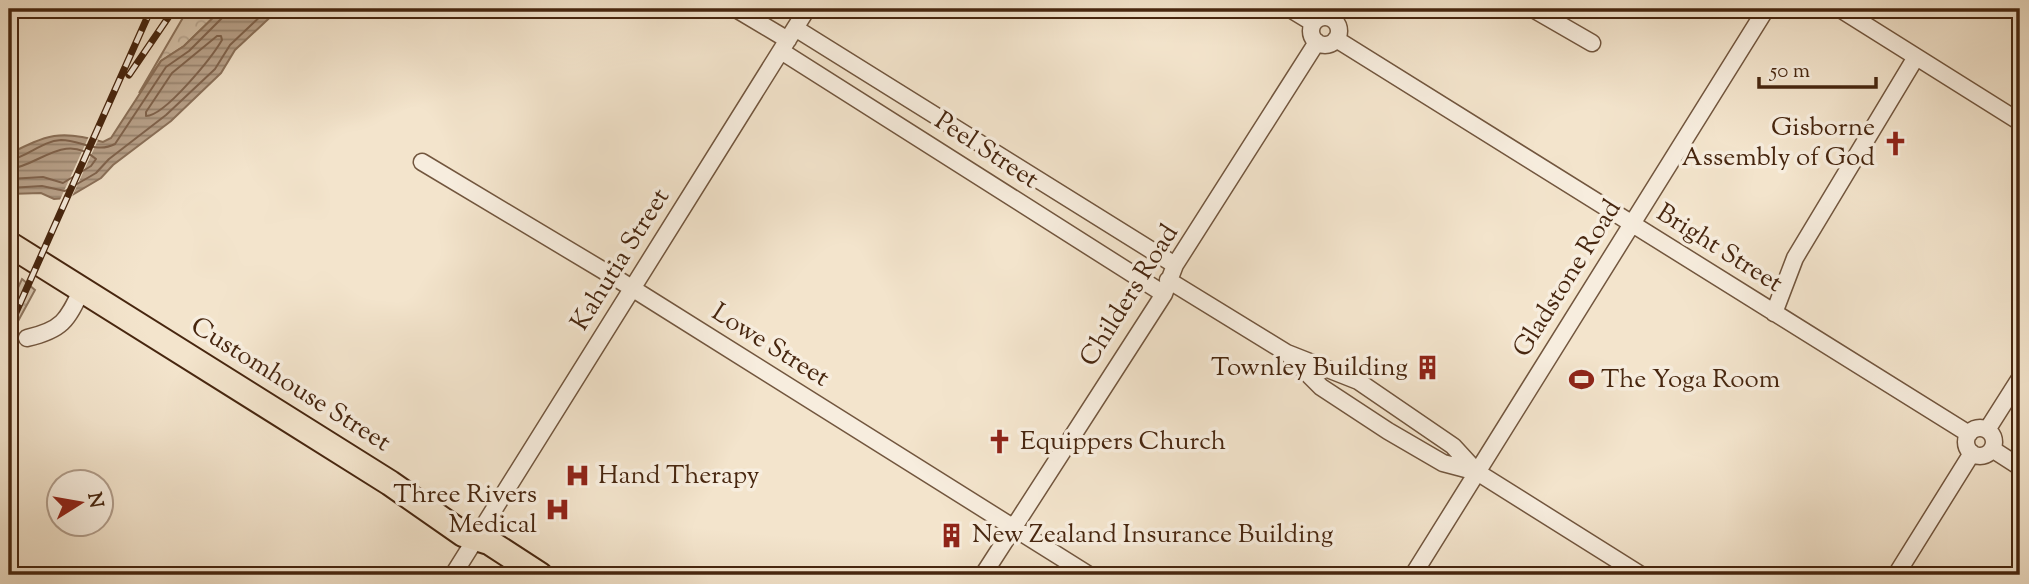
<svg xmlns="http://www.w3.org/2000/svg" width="2029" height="584" font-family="'Sorts Mill Goudy',serif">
<defs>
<pattern id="grass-dots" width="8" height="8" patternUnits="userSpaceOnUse" patternTransform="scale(1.75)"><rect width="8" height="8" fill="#d6c4ac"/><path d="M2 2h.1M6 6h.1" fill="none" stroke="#b9a893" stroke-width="1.8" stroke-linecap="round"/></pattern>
<pattern id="forest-crowns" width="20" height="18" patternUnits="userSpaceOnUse" patternTransform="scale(1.75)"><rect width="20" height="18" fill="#d6c4ac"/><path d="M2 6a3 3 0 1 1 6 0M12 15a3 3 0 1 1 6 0" fill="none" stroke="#b9a893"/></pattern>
<pattern id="water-rules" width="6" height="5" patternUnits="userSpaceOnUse" patternTransform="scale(1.75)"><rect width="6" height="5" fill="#b9a38c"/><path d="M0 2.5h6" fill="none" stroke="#988571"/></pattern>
</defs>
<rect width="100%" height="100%" fill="#f3e4cc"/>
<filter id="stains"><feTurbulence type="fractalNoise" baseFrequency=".00286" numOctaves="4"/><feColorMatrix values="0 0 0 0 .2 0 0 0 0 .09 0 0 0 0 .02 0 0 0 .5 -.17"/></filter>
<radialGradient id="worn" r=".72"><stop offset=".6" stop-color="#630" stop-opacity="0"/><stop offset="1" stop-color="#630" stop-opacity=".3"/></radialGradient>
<path fill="url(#grass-dots)" stroke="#8e755e" stroke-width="2" d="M22 279 35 290 17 323 16 365 9 394V307Z"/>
<path fill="url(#forest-crowns)" stroke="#8e755e" stroke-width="2" d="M188 9H222L184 46 161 61 139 93Z"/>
<path fill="url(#water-rules)" stroke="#8b715a" stroke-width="2" d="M222 9H279L235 50 221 73 171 121 113 165 101 178 67 198 54 199 41 193 9 194V154C47 135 60 129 103 142L111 138 161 61 184 46Z"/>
<path fill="#f3e4cc" d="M89 136 98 140 70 201 59 202Z"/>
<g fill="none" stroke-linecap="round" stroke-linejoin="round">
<path stroke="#80644e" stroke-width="2" d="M217 36H221L222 40C212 57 165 116 146 116V112L172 73Z
M9 160C27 158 41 141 61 140 81 140 96 154 115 144L166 67 189 51 224 16 227 9
M9 169C38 167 64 131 96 159L91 166 63 183 43 177 9 179
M9 188 42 186 65 191 96 173 109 159 166 115 215 69 230 45 268 9"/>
<defs>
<path id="minor" d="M736 9 788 40
M1290 9 1313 23
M1533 9 1592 43
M1840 9 2020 122
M1311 31a14 14 0 1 1 28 0a14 14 0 1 1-28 0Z
M795 28 1175 265
M1336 39 1969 434
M781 51 1164 294
M422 162 619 280 1089 575
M1168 280 1287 353 1358 381 1453 446 1476 471
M1774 313 1795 258 1916 57
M27 338C62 330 67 321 82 289
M1287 353 1321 387 1388 431 1443 463 1477 472 1641 575
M1966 442a14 14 0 1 1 28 0a14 14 0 1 1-28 0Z
M1987 430 2020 378
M1992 449 2020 467
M453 575 807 9
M983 575 1164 294 1175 265 1317 42
M1413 575 1766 9
M1896 575 1972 453"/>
<path id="highway" d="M9 244 390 483 463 534 489 542 540 575"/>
</defs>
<use href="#minor" stroke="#72563e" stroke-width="19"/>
<use href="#highway" stroke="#47260f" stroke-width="28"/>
<use href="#minor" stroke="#f7edde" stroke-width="16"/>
<use href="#highway" stroke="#f3e4cc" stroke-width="24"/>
<defs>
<path id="rail" d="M129 75 174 9
M9 328 151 9"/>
</defs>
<use href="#rail" stroke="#47260f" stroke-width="7"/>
<use href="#rail" stroke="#f7edde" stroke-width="4.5" stroke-dasharray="13" stroke-linecap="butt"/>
</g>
<defs>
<symbol id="church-bare" viewBox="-9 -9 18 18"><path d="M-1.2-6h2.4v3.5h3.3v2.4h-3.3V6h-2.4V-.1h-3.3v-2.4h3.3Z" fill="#8f2418" stroke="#f7edde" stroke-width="2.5" paint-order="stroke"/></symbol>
<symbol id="building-bare" viewBox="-9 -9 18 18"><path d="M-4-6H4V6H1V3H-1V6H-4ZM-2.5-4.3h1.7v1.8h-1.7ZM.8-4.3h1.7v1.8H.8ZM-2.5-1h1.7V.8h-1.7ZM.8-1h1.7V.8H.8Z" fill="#8f2418" stroke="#f7edde" stroke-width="2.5" paint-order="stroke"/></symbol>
<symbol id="stadium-bare" viewBox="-9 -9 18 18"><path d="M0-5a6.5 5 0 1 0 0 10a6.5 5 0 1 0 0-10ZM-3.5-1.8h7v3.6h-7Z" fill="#8f2418" stroke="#f7edde" stroke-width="2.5" paint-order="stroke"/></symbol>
<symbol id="hospital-bare" viewBox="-9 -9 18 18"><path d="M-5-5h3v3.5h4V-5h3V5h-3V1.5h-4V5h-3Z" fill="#8f2418" stroke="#f7edde" stroke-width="2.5" paint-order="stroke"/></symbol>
</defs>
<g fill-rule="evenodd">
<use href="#church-bare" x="1878" y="126" width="35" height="35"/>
<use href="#building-bare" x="1410" y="350" width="35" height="35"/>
<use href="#stadium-bare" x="1564" y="362" width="35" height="35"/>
<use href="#church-bare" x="982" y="424" width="35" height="35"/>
<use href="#hospital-bare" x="560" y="458" width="35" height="35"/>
<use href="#hospital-bare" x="540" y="492" width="35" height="35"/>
<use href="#building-bare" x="934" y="518" width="35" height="35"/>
</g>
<g text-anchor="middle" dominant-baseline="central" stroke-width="7" stroke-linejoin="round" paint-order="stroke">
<g font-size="26" fill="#47260f" stroke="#f7edde" text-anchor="start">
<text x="1875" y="128" text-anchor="end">Gisborne<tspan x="1875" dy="30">Assembly of God</tspan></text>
<text x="1408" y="368" text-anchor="end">Townley Building</text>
<text x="1601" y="380">The Yoga Room</text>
<text x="1020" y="442">Equippers Church</text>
<text x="598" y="476">Hand Therapy</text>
<text x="537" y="495" text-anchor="end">Three Rivers<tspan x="537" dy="30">Medical</tspan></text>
<text x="972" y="535">New Zealand Insurance Building</text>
</g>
<g font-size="26" fill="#47260f" stroke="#f7edde">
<text transform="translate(986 151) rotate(33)">Peel Street</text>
<text transform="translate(1719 249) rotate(32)">Bright Street</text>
<text transform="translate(621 260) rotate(-58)">Kahutia Street</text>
<text transform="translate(1568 279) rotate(-58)">Gladstone Road</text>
<text transform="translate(1130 296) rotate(-58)">Childers Road</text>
<text transform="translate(770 346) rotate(32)">Lowe Street</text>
<text transform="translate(290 385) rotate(32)">Customhouse Street</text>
</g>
</g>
<rect width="2029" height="584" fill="none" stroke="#f3e4cc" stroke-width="35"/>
<rect x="10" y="10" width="2008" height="563" fill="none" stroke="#47260f" stroke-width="3.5"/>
<rect x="18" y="18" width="1994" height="549" fill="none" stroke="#47260f" stroke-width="2"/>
<g transform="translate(80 503) rotate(79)"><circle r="33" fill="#f7edde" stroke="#b19d8b" stroke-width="2"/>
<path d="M0-5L12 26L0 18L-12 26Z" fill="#8f2418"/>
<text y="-10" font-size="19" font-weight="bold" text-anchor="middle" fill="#47260f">N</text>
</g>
<path d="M1759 77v10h117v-10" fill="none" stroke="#47260f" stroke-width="3.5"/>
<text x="1770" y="77" font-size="21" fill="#47260f" stroke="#f7edde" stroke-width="5" paint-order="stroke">50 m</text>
<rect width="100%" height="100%" filter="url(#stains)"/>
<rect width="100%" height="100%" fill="url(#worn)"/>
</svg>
